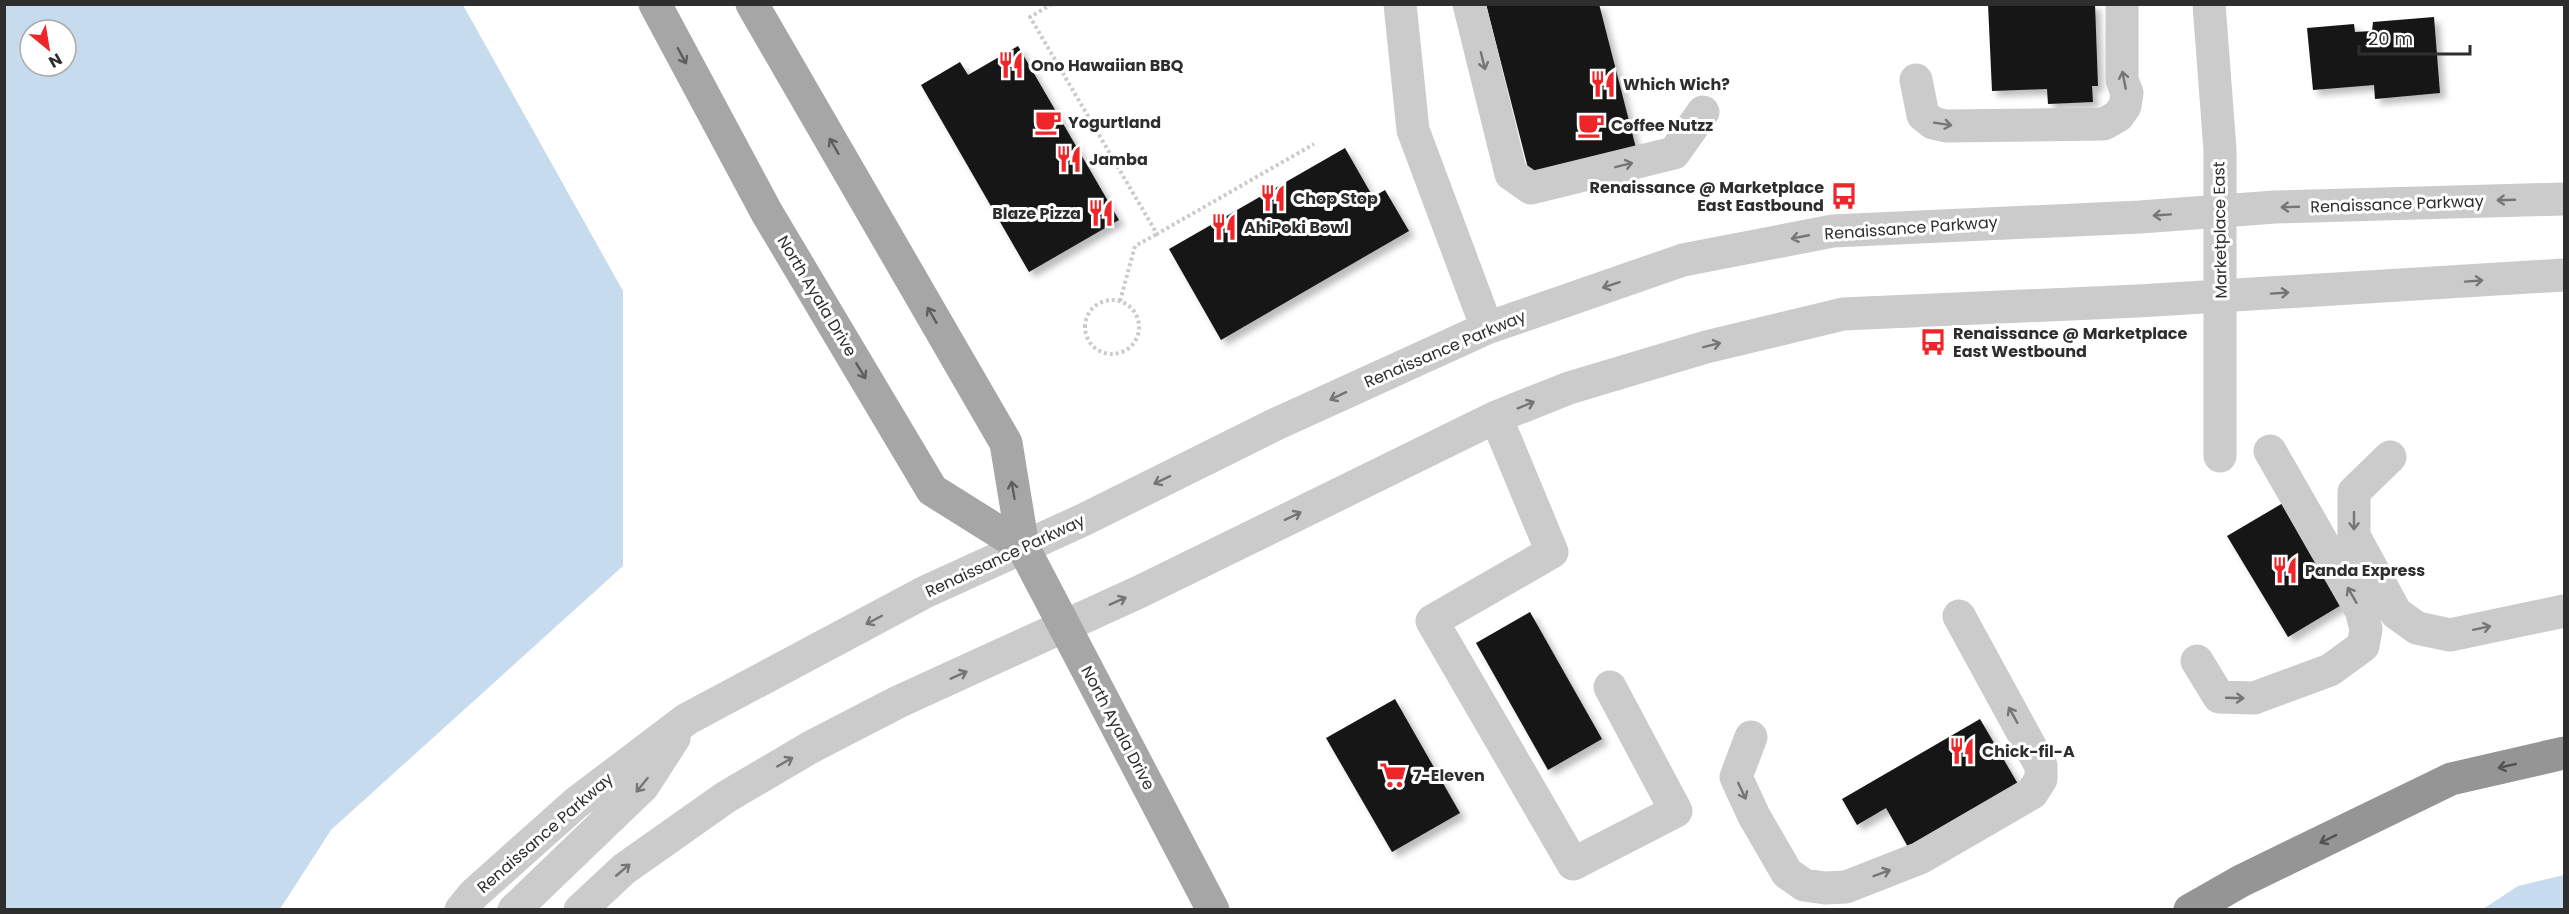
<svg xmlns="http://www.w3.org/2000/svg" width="2569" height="914" font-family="Poppins,sans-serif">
<defs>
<filter id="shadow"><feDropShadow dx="5.5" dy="5.5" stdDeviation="3" flood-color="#0004"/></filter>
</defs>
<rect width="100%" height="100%" fill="#fff"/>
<path fill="#c6dcee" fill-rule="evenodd" d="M5 4 463 5 623 291V566L331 830 280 909H5ZM30 30H66V66H30Z
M2564 875V909H2483L2518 886Z"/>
<path fill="#151515" filter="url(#shadow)" d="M1486 4H1599L1636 148 1530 176Z
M1988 4H2095L2098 86H2092L2093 102 2048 104 2047 89 1992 91Z
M2434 17 2440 93 2375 99 2374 85 2313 90 2307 28 2354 24 2355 32 2372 31 2373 22Z
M1018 46 1119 220 1029 272 921 85 960 62 968 75Z
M1345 148 1373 197 1385 190 1409 231 1221 340 1169 249Z
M2283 503 2343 604 2288 637 2227 536Z
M1530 612 1602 739 1548 770 1476 643Z
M1395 699 1460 813 1392 852 1326 738Z
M1980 719 2018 784 1908 847 1886 808 1857 825 1842 799Z"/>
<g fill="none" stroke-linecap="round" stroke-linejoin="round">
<path stroke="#cbcbcb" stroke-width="4" stroke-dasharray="3 3" stroke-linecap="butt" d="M1052 4 1030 17 1157 234 1314 144
M1085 327a27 27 0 1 1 54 0a27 27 0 1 1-54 0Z
M1120 301 1135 246 1157 234"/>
<path stroke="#cbcbcb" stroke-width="33" d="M1400 4 1413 130 1487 328
M1469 4 1511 174 1531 188 1674 153 1703 112
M2209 4 2220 150V456
M1916 80 1923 115 1933 123 1946 126 2104 124 2118 116 2125 106 2127 93 2122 80V4
M1496 417 1552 552 1432 621 1573 864 1676 811 1610 687
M2390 457 2354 492V536L2396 613 2417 628 2450 635 2564 611
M2197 661 2219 697 2254 698 2330 670 2363 646 2366 629 2361 610 2270 451
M1751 737 1736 777 1754 816 1787 873 1804 885 1825 888 1846 887 1920 858 2032 793 2041 779V766L1959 616
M461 910 474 894 576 803 687 719 925 592 1083 520 1274 425 1487 328 1683 260 1833 231 2140 217 2275 207 2564 199
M514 910 643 786 674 738
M580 910 624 869 726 797 811 747 898 702 1139 592 1496 417 1569 388 1706 347 1843 314 2138 301 2564 275"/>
<path stroke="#a6a6a6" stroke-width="33" d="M655 4 767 213 932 490 1023 547
M752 4 1006 443 1023 547 1213 910"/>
<path stroke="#959595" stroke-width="33" d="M2190 910 2241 881 2451 779 2564 753"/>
</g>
<defs><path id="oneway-shaft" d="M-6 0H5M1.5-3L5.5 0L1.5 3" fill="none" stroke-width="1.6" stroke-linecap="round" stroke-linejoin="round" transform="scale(1.5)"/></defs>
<g stroke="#5e5e5e">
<use href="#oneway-shaft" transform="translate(682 56) rotate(62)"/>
<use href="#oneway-shaft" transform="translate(834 146) rotate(-120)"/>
<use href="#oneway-shaft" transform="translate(932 315) rotate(-120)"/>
<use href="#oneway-shaft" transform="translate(861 371) rotate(59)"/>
<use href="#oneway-shaft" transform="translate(1013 490) rotate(-100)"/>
</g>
<g stroke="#757575">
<use href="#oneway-shaft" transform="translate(1483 61) rotate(76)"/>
<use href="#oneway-shaft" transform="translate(2124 80) rotate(-101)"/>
<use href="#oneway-shaft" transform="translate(1943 124) rotate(9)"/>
<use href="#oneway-shaft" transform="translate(1624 165) rotate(-14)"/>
<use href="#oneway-shaft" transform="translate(2506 200) rotate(178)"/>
<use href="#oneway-shaft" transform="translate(2290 207) rotate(178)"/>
<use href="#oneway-shaft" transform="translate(2162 215) rotate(176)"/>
<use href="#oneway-shaft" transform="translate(1800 237) rotate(169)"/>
<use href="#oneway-shaft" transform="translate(2474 281) rotate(-4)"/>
<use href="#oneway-shaft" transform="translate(1611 285) rotate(161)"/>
<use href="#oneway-shaft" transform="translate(2280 293) rotate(-4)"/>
<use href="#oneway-shaft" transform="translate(1712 345) rotate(-14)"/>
<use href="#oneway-shaft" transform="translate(1338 396) rotate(155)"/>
<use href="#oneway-shaft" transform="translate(1526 405) rotate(-22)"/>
<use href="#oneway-shaft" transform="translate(1162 480) rotate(154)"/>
<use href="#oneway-shaft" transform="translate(1293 516) rotate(-26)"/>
<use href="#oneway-shaft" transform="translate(2354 521) rotate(90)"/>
<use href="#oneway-shaft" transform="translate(2352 595) rotate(-120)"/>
<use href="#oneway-shaft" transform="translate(1118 601) rotate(-24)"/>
<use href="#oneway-shaft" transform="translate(874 620) rotate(152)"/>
<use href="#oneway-shaft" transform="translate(2482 628) rotate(-12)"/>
<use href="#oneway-shaft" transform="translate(959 675) rotate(-24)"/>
<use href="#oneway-shaft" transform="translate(2235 698) rotate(2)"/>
<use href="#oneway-shaft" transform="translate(2013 715) rotate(-119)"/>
<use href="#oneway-shaft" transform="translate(785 762) rotate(-30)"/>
<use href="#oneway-shaft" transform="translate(642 785) rotate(129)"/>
<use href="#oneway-shaft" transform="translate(1742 791) rotate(65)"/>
<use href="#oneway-shaft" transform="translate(623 870) rotate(-40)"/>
<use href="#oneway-shaft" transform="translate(1882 873) rotate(-21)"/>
</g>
<g stroke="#525252">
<use href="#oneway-shaft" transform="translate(2507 766) rotate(167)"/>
<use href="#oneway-shaft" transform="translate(2328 839) rotate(154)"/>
</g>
<defs>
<symbol id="restaurant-bare" viewBox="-9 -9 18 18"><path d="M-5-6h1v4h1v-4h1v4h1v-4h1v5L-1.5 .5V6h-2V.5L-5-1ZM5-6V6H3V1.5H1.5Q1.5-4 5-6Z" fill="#f0252a" stroke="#fff" stroke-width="2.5" paint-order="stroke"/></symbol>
<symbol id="cafe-bare" viewBox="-9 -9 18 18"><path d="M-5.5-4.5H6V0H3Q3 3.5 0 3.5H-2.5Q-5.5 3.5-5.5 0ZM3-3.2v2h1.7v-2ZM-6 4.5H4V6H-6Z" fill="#f0252a" stroke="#fff" stroke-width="2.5" paint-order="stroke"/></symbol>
<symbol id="bus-bare" viewBox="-9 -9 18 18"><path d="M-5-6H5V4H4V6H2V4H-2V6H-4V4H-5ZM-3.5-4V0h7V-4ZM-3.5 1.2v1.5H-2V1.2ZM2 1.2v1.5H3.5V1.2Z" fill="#f0252a" stroke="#fff" stroke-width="2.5" paint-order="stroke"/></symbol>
<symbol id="supermarket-bare" viewBox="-9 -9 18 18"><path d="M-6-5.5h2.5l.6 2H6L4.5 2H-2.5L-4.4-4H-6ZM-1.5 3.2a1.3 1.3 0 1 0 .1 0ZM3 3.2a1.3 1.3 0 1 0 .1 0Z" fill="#f0252a" stroke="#fff" stroke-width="2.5" paint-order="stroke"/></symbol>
</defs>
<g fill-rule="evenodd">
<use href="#restaurant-bare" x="992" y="46" width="38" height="38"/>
<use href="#restaurant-bare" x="1584" y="65" width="38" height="38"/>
<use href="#cafe-bare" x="1029" y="103" width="38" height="38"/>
<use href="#cafe-bare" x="1572" y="106" width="38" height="38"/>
<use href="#restaurant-bare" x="1050" y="140" width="38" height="38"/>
<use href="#bus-bare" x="1825" y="177" width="38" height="38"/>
<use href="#restaurant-bare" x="1254" y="179" width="38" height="38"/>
<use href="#restaurant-bare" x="1082" y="194" width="38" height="38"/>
<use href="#restaurant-bare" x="1205" y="208" width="38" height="38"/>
<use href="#bus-bare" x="1914" y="323" width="38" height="38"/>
<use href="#restaurant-bare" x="2266" y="551" width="38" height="38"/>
<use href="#restaurant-bare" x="1943" y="732" width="38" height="38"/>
<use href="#supermarket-bare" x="1374" y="756" width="38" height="38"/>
</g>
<g text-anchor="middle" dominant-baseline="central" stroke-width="6" stroke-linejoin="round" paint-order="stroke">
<g font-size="16" font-weight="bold" fill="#2e2e2e" stroke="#fff" text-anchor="start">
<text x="1031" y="65">Ono Hawaiian BBQ</text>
<text x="1623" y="84">Which Wich?</text>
<text x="1068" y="122">Yogurtland</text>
<text x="1611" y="125">Coffee Nutzz</text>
<text x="1089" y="159">Jamba</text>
<text x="1824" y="187" text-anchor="end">Renaissance @ Marketplace<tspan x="1824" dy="18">East Eastbound</tspan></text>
<text x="1293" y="198">Chop Stop</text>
<text x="1081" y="213" text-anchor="end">Blaze Pizza</text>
<text x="1244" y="227">AhiPoki Bowl</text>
<text x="1953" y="333">Renaissance @ Marketplace<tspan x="1953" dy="18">East Westbound</tspan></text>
<text x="2305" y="570">Panda Express</text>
<text x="1982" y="751">Chick-fil-A</text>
<text x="1413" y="775">7-Eleven</text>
</g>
<g font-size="16" fill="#2e2e2e" stroke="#fff">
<text transform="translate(2397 204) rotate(-2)">Renaissance Parkway</text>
<text transform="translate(1911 228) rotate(-4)">Renaissance Parkway</text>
<text transform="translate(2220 230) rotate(-91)">Marketplace East</text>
<text transform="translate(817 296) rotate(59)">North Ayala Drive</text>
<text transform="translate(1445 349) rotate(-23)">Renaissance Parkway</text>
<text transform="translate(1005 556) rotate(-25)">Renaissance Parkway</text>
<text transform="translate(1118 728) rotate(62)">North Ayala Drive</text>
<text transform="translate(545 833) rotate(-41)">Renaissance Parkway</text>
</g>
</g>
<rect width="2569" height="914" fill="none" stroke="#2e2e2e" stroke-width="12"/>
<g transform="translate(48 48) rotate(150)"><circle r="28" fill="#ffffff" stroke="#ababab" stroke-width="1.5"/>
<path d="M0-4.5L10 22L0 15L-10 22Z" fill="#f0252a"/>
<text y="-9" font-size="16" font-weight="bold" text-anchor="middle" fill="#2e2e2e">N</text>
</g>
<path d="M2359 45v9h111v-9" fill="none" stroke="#2e2e2e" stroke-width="3"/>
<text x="2368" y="45" font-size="18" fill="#2e2e2e" stroke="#ffffff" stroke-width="4.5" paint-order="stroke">20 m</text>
</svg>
